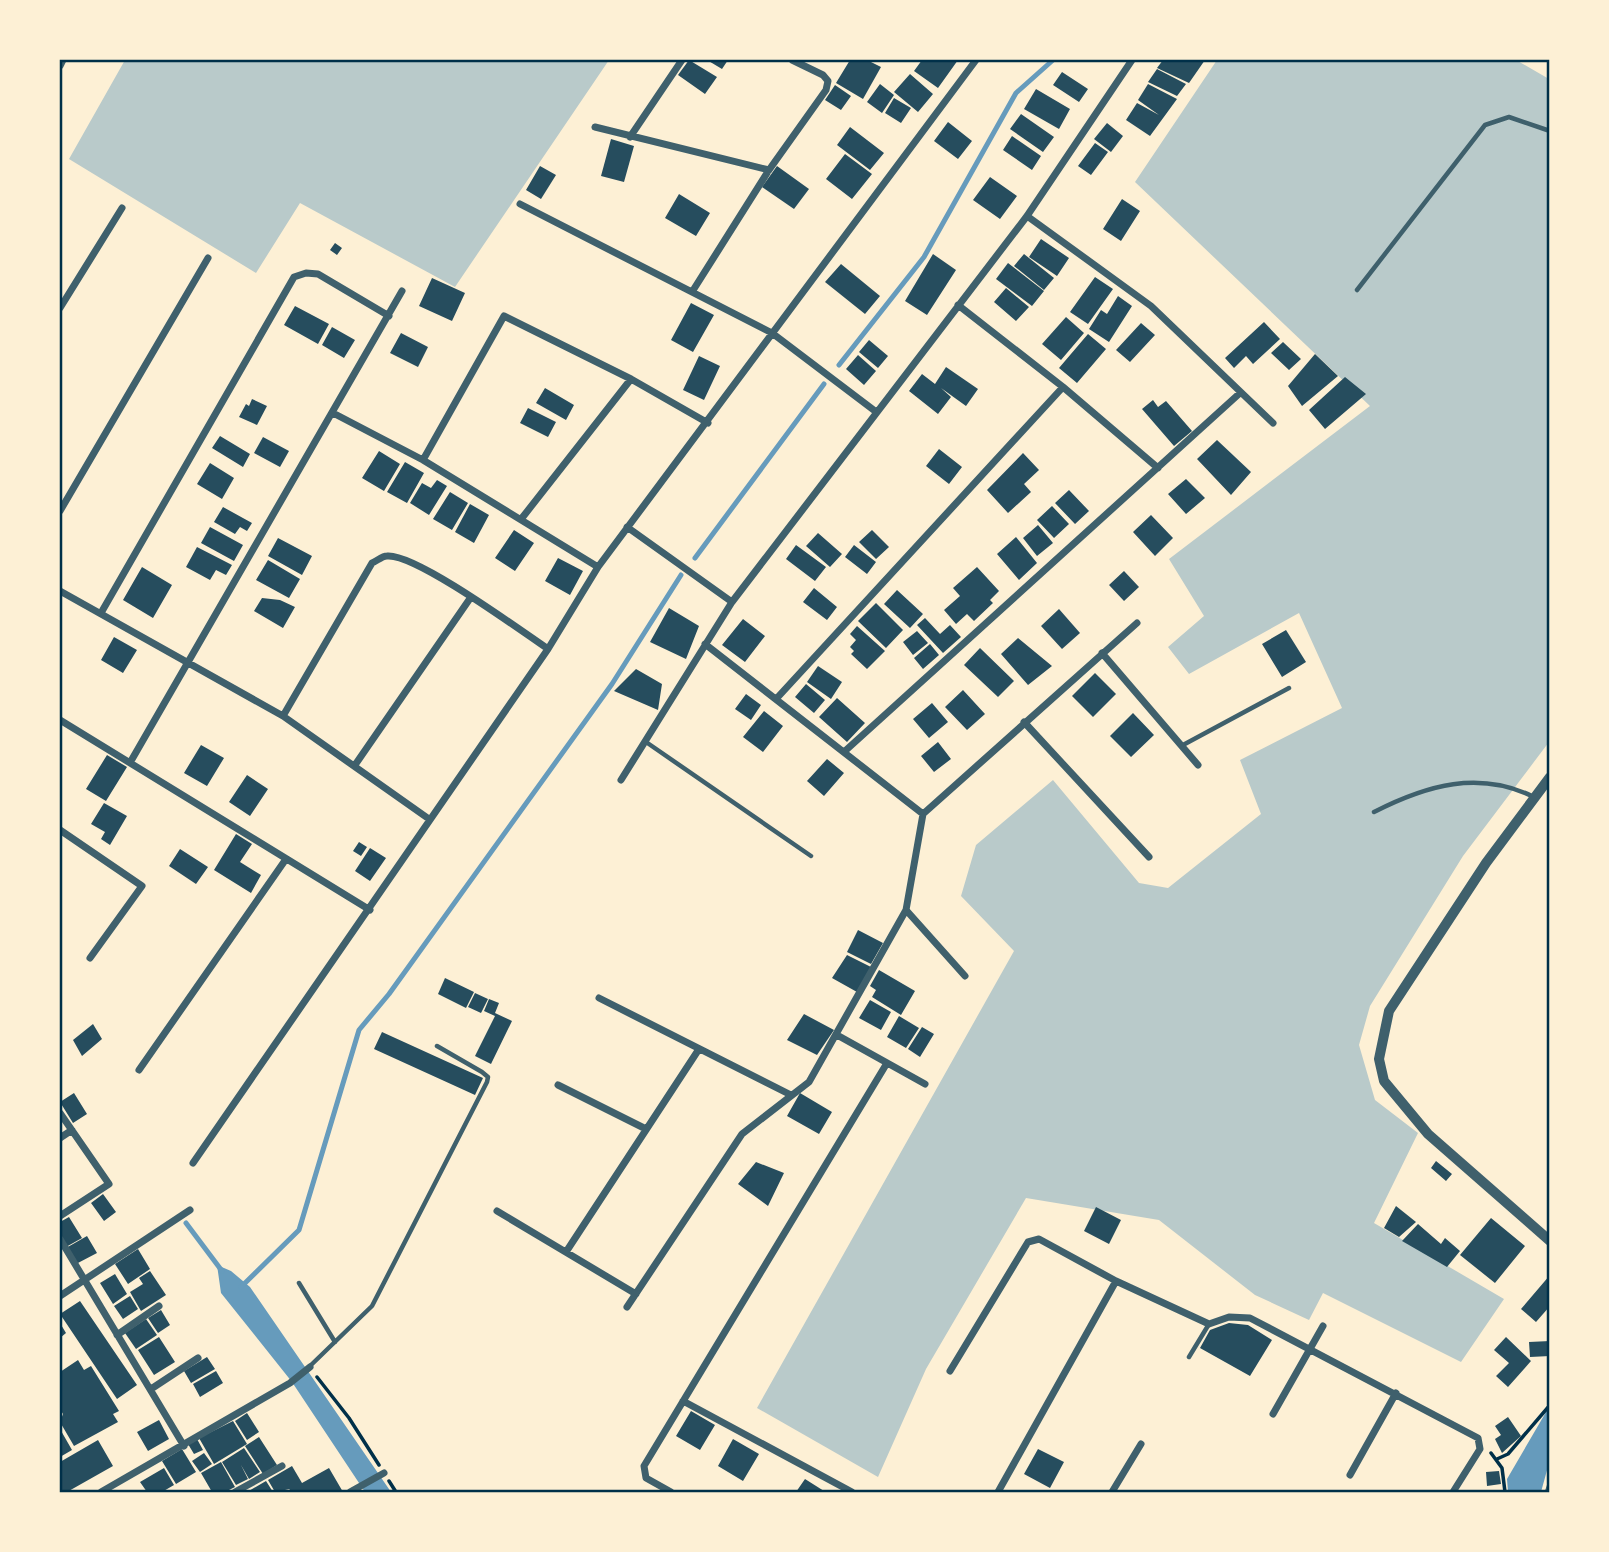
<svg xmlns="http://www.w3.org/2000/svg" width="1609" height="1552" font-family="'IBM Plex Sans',sans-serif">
<rect width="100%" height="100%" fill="#fdf0d5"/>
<path fill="#b9caca" d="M125 60H609L455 287 300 203 256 273 69 159Z
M1217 60H1516L1549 79V742L1463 856 1370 1006 1359 1045 1375 1100 1418 1133 1374 1223 1504 1299 1461 1362 1323 1293 1309 1320 1255 1295 1159 1220 1026 1198 926 1369 878 1477 757 1408 1014 951 961 896 976 845 1053 780 1139 883 1168 888 1261 814 1240 760 1342 708 1299 613 1189 674 1168 647 1204 616 1169 559 1370 406 1135 182Z"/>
<path fill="#669bbc" d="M217 1265 231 1271 250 1287 391 1492H365L292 1382 221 1293Z
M1549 1407V1463L1541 1492H1508L1507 1479Z"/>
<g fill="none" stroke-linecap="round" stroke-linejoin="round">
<path stroke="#669bbc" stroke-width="5" d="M839 365 924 257 1016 93 1053 60
M695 558 824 384
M186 1223 222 1271
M241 1287 299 1230 359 1030 389 994 612 684 681 575"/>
</g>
<path fill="#264d5e" d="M689 60 717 77 705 94 678 75Z
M707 60H728L722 69Z
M850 60H867L881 67 863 99 836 83Z
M922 60H958L938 88 914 71Z
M1163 60H1205L1189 83 1157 68Z
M1157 69 1186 84 1177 96 1148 82Z
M1062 72 1088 89 1079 102 1053 85Z
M910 74 933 94 918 112 894 92Z
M880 84 894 95 882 113 867 102Z
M1148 84 1177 99 1150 136 1126 120 1137 103 1159 115 1138 100Z
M835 85 851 96 841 110 825 100Z
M1036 89 1070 109 1059 129 1024 109Z
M894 98 911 108 901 123 885 113Z
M1021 114 1054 137 1043 152 1010 129Z
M948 122 972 141 958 159 934 141Z
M1107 123 1123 136 1111 152 1094 139Z
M850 127 884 153 870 170 837 145Z
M1012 136 1041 156 1032 170 1003 150Z
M611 139 634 146 624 182 601 176Z
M1095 143 1108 152 1091 175 1078 166Z
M845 154 872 174 852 199 826 179Z
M540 166 556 175 541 199 526 190Z
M777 166 809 189 794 209 762 187Z
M990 177 1017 196 1000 219 973 200Z
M679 194 710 213 696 236 665 218Z
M1122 199 1140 211 1121 241 1103 229Z
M1041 239 1069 258 1057 276 1029 257Z
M335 243 342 248 337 255 330 250Z
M933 254 956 270 927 315 905 301Z
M1024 254 1054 278 1044 290 1014 266Z
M1008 263 1044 291 1032 306 996 279Z
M841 264 880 296 865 314 825 282Z
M1095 277 1113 289 1088 324 1070 312Z
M432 278 465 293 452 321 419 306Z
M1006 288 1029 307 1016 321 994 302Z
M1118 296 1132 306 1109 342 1089 329 1101 310 1107 314Z
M691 303 714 315 693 352 671 340Z
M295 306 329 324 318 344 284 325Z
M1066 317 1084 333 1061 360 1042 344Z
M1264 322 1280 339 1253 364 1246 356 1234 368 1225 358Z
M1141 323 1155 335 1130 362 1116 350Z
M332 327 355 340 344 358 322 345Z
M401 333 428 347 418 367 390 353Z
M1088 334 1106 349 1077 383 1059 368Z
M869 340 888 356 878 368 859 352Z
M1283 342 1301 359 1289 370 1271 353Z
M1315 354 1338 376 1302 406 1288 386Z
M858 355 876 371 864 385 846 369Z
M699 356 720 366 704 400 683 390Z
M946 367 978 389 966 406 941 388 951 397 938 414 909 391 922 374 935 384Z
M1345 377 1366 394 1325 429 1309 410Z
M545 388 574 405 566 420 536 403Z
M252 399 267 406 257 425 239 417 246 404 249 406Z
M1153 400 1158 407 1166 401 1192 431 1174 446 1142 409Z
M528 408 556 422 548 437 520 423Z
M220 436 250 454 243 467 212 448Z
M263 437 289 451 280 467 254 453Z
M1217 440 1251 472 1231 495 1197 459Z
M939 449 962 467 949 484 926 466Z
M379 451 400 464 384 491 362 478Z
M1023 453 1039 470 1024 484 1031 492 1008 513 987 490Z
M405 462 424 473 407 503 387 492Z
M210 463 234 478 222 499 197 484Z
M1186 479 1205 498 1186 514 1168 494Z
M437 480 447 486 429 515 410 503 422 483 431 488Z
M1069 490 1089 511 1075 524 1055 503Z
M450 492 468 503 452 530 433 519Z
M470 504 489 515 474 543 455 532Z
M1052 506 1069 524 1054 538 1037 520Z
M223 507 252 523 247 531 240 527 235 534 214 522Z
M1151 515 1173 538 1155 556 1133 532Z
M1038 525 1053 543 1037 556 1023 538Z
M210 527 243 545 234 561 201 543Z
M514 530 534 543 515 571 495 558Z
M872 530 889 547 876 559 859 542Z
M818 533 842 554 830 567 806 546Z
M1016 537 1037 563 1019 580 997 554Z
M278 538 312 556 302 575 268 556Z
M796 545 826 567 815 581 786 559Z
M854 545 876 562 867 574 845 557Z
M197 547 232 565 226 575 216 570 210 580 186 567Z
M558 558 583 571 570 595 545 581Z
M268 560 300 579 289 598 256 580Z
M142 567 172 585 153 618 123 600Z
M977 567 999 591 990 600 993 603 974 621 967 614 956 624 944 610 960 596 953 588Z
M1124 571 1139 587 1124 601 1109 585Z
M814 588 837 607 827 620 803 602Z
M897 590 923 614 910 628 884 604Z
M262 598 280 600 295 607 283 628 254 611Z
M876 603 903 630 886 648 858 621Z
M669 608 699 626 686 659 650 642Z
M1059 609 1080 633 1062 649 1041 626Z
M925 618 940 634 950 625 961 637 943 653 917 625Z
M743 619 765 636 745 662 722 645Z
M857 626 885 651 867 669 851 654 854 651 850 647 856 640 850 634Z
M1286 630 1306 662 1282 677 1262 644Z
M917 631 928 643 913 655 903 642Z
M114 637 137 650 123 673 101 660Z
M1018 638 1052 666 1028 685 1001 654Z
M930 644 939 655 923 669 914 658Z
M980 648 1014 681 998 697 964 665Z
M818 666 842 682 831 699 807 682Z
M636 669 662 684 658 710 614 691Z
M1095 673 1116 694 1093 717 1072 696Z
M806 684 825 700 814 713 795 697Z
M963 690 985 714 967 730 945 707Z
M746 694 761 705 751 720 735 709Z
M837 698 865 723 847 742 819 717Z
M932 703 948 722 929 738 913 719Z
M764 711 783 726 763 752 743 737Z
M1133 713 1154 735 1131 757 1110 736Z
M938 742 951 759 934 772 921 756Z
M201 745 224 758 207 786 184 773Z
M107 755 127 767 106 801 86 789Z
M827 759 844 773 824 796 807 781Z
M247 775 268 789 250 816 229 802Z
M104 803 127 816 110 845 101 839 105 832 91 824Z
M236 834 252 844 240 862 261 875 251 893 214 870Z
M359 842 367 847 361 856 353 851Z
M370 848 386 858 370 881 355 871Z
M180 849 208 867 196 884 169 866Z
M858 930 883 943 871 964 847 952Z
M847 955 871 967 857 992 832 978Z
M879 970 915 991 901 1015 872 997 876 990 870 986Z
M445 978 474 992 466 1008 438 994Z
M475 993 488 999 481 1013 468 1007Z
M489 999 499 1003 495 1013 512 1021 491 1064 475 1056 495 1016 484 1011Z
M870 1000 891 1012 881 1030 859 1018Z
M804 1014 834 1030 817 1055 787 1040Z
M899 1016 919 1028 906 1048 887 1037Z
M93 1024 102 1039 82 1056 73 1040Z
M922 1027 934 1034 920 1057 908 1049Z
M382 1032 483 1078 475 1095 374 1049Z
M74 1093 87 1114 73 1123 60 1102Z
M800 1093 832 1112 819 1134 787 1116Z
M1436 1161 1452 1174 1446 1181 1431 1168Z
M756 1162 784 1173 768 1206 738 1184Z
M103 1194 116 1212 104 1221 91 1203Z
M1396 1206 1416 1222 1399 1237 1384 1228Z
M1096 1207 1121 1220 1109 1244 1084 1231Z
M69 1217 82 1238 66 1247 60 1237V1222Z
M1491 1218 1525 1246 1495 1283 1460 1255Z
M1418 1224 1441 1244 1445 1238 1460 1251 1447 1267 1402 1241Z
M87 1236 97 1253 76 1264 66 1248Z
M138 1249 150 1269 128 1284 115 1264Z
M150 1271 166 1295 141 1311 130 1292 143 1284 139 1278Z
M115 1274 127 1294 113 1304 100 1283Z
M1550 1275V1306L1536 1322 1521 1309Z
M130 1296 138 1309 123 1319 114 1306Z
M80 1301 137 1385 117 1399 60 1314Z
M161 1310 170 1325 158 1333 148 1318Z
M146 1319 157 1335 136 1349 125 1333Z
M60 1323 66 1333 60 1338Z
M1229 1323 1248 1325 1272 1340 1250 1376 1200 1348 1210 1330Z
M159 1337 175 1362 154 1375 138 1350Z
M1506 1337 1531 1361 1508 1387 1496 1376 1509 1363 1494 1350Z
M1550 1341V1356L1530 1357 1529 1342Z
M207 1357 215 1369 191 1383 184 1371Z
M78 1360 84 1370 91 1366 119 1411 113 1414 118 1422 74 1446 60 1422 63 1414 60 1409V1372Z
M216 1371 223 1383 200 1397 193 1384Z
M691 1411 715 1425 700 1450 676 1436Z
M247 1413 259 1432 247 1440 235 1421Z
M1508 1417 1521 1436 1502 1453 1495 1439 1501 1435 1495 1426Z
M159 1420 169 1439 148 1451 137 1432Z
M233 1421 247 1444 214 1464 199 1438Z
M60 1429 72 1450 60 1457Z
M259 1437 277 1465 263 1474 245 1446Z
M197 1439 203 1450 194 1454 188 1444Z
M733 1439 759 1454 743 1481 718 1466Z
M98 1440 113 1466 67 1492H60V1462Z
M244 1448 260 1472 249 1479 241 1465 248 1479 236 1485 222 1462Z
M182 1449 196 1472 176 1484 162 1461Z
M1038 1449 1064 1462 1050 1488 1024 1474Z
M204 1453 212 1464 200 1472 192 1461Z
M221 1462 235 1487 225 1492H212L201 1473Z
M292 1466 302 1483 329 1468 343 1492H287L290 1489 275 1492 268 1480Z
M164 1468 174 1485 162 1492H147L140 1482Z
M1499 1471 1501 1484 1487 1486 1486 1472Z
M805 1479 824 1491 823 1492H796Z
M266 1481 273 1492H247Z"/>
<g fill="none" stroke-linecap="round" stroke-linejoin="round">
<path stroke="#003049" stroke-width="3.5" d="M317 1377 349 1418 379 1465
M1491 1453 1502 1468 1505 1492
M1497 1459 1508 1454 1550 1405
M389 1481 396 1492"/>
<path stroke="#3f606c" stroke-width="4.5" d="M1357 290 1485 125 1509 117 1550 131
M646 742 811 856
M1183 745 1289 688
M1374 812C1427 785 1479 770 1534 797
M299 1283 335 1342
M1189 1357 1209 1324
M310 1366 372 1306 487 1082 488 1077 482 1072 437 1046
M1547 1492 1550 1483"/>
<path stroke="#3f606c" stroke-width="7" d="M60 66 63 60
M595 127 769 170
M630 137 682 60
M520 204 772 333 875 411
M1027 216 1151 306 1273 423
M692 292 769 170 826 90 828 81 823 75 792 60
M958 305 1063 387 1158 468
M60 308 122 208
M333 413 423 460 598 567
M423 460 504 316 631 379 708 423
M60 511 208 258
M522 518 631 379
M627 527 732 602
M60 591 283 716 429 819
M101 613 294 277 306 273 318 274 389 316
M705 644 923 814
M1102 653 1198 765
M777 698 1063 387
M283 716 372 563C377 561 382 556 387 556 415 553 520 630 548 649
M60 720 370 910
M1024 722 1149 857
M845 751 1240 393
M131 761 402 291
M355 765 471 597
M621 780 732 602 1027 216 1132 60
M60 830 142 886 90 958
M906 910 965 976
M599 998 791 1095
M837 1035 925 1084
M139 1070 286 859
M558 1085 646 1129
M60 1113 109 1184 60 1216
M60 1138 72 1130
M193 1163 548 649 598 567 976 60
M497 1211 636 1294
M60 1239 184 1446
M566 1252 699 1049
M60 1296 190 1210
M627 1307 742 1134 809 1082 906 910 923 814 1137 623
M117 1335 159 1306
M950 1371 1028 1242 1039 1239 1116 1281 1209 1324 1229 1317 1250 1318 1478 1438 1480 1449 1453 1492
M151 1389 198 1358
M683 1401 852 1492
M1273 1414 1323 1326
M1350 1475 1396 1393
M101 1492 290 1383 310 1367
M235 1492 282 1466
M350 1492 384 1473
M671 1492 646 1478 644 1466 887 1063
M998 1492 1116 1281
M1112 1492 1141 1444"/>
<path stroke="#3f606c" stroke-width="10" d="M1550 777 1486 863 1389 1011 1379 1059 1384 1081 1428 1134 1550 1241"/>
</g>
<rect width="1609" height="1552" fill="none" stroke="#fdf0d5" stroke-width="122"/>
<rect x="61" y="61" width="1487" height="1430" fill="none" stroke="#003049" stroke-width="2.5"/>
</svg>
